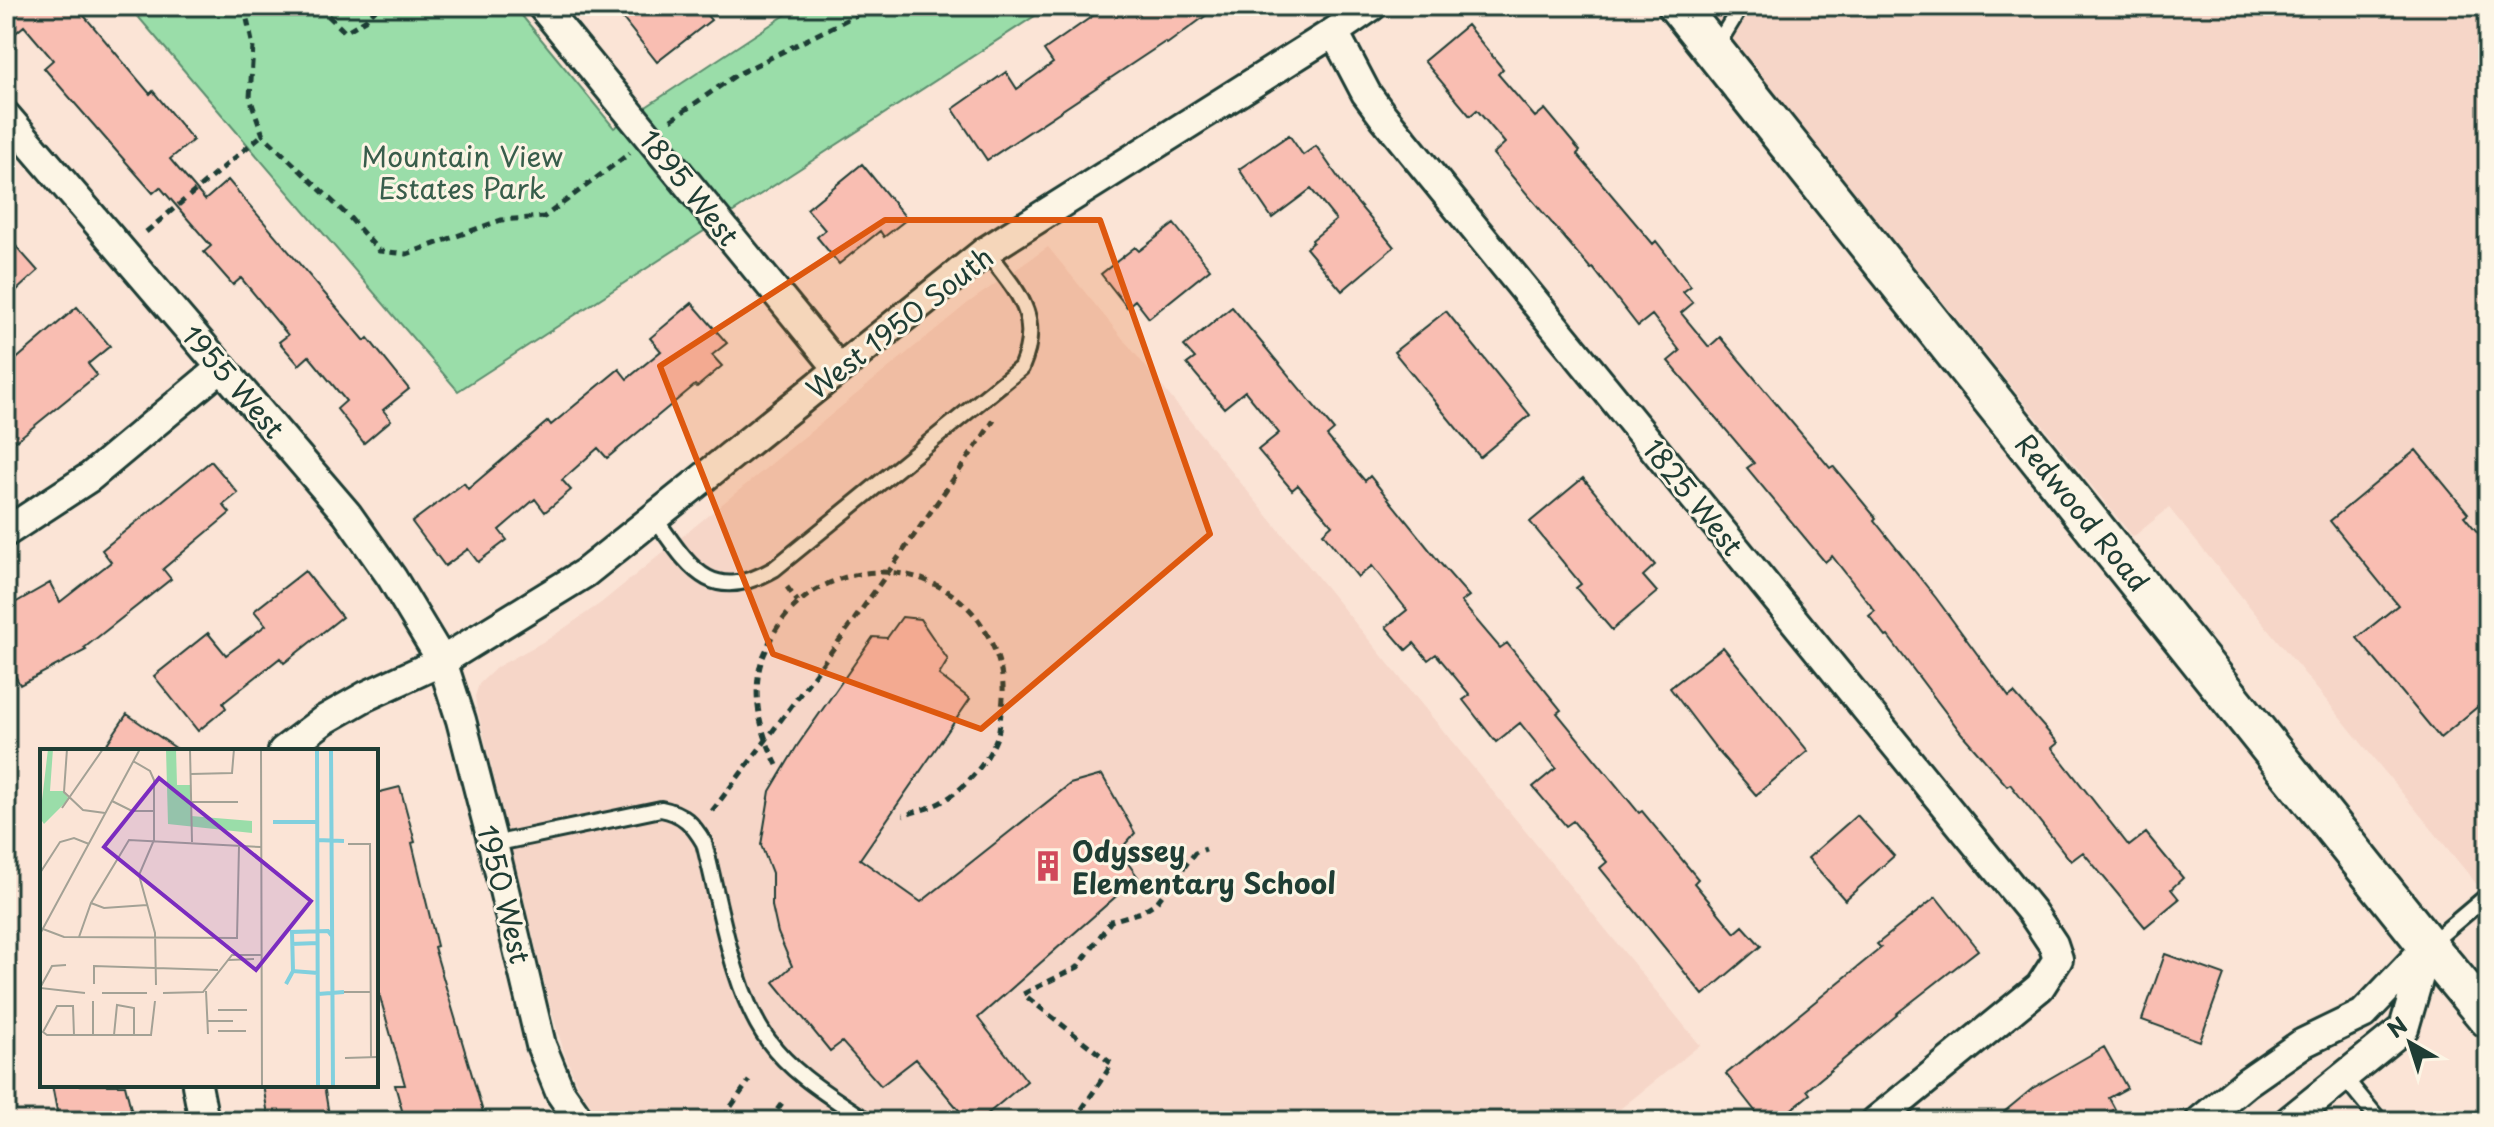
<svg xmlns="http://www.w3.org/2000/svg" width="2494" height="1127" font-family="'Playpen Sans',sans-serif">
<rect width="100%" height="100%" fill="#fbe4d6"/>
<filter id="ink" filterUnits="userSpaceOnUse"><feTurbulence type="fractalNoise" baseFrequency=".0125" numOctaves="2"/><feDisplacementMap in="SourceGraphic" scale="16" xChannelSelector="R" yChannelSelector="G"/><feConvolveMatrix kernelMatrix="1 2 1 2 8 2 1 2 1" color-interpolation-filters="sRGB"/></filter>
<g filter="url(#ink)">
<path fill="#f6d6c8" d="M1704 6H2488V898L2169 508 2133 537Z
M1048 247 1700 1045 1605 1121H602L578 1087 564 1052 552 1013 476 704 475 696 479 684 497 667 550 638 601 603 968 303Z"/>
<path fill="#9adda9" stroke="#5c8d6e" stroke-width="2" d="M129 6H514L614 128 799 6H1050L458 391Z"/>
<path fill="#f9beb2" stroke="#1f3d34" stroke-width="2" d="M6 6H76L150 94 153 91 193 140 170 159 205 200 228 180 365 341 368 338 409 389 383 410 391 420 364 443 337 409 346 401 309 356 299 365 279 342 288 335 241 278 233 285 204 252 211 246 160 187 153 193 44 68 53 60 24 26 6 41Z
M613 6H699L711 20 657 62Z
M1107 6H1219L1167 44 1165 42 987 160 953 109 1006 72 1017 89 1053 63 1044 50Z
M1467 25 1503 69 1498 74 1535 117 1545 109 1580 151 1577 154 1653 244 1656 241 1691 286 1683 292 1693 303 1681 313 1709 347 1720 337 1830 468 1833 466 1876 518 1874 520 1936 598 2009 697 2014 693 2058 743 2052 748 2129 846 2146 833 2183 878 2171 889 2179 899 2145 927 2083 852 2071 861 2010 784 2007 786 1962 734 1888 636 1886 637 1869 616 1875 611 1832 556 1825 562 1747 468 1754 463 1668 361 1680 351 1652 315 1638 326 1593 268 1591 269 1493 154 1505 143 1477 110 1470 116 1424 61Z
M1289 135 1303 155 1316 146 1349 193 1394 247 1342 291 1306 248 1313 242 1312 240 1336 220 1311 189 1272 218 1239 169Z
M862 164 907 219 884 237 880 231 839 264 817 237 825 230 807 209Z
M1174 224 1210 269 1149 318 1135 300 1127 307 1101 274 1135 247 1139 251Z
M6 235 38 271 6 300Z
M692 303 727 343 712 355 722 366 697 387 695 385 607 458 598 448 562 480 571 490 545 512 535 499 499 530 507 540 478 562 468 549 445 566 412 522 464 483 468 489 548 421 551 425 619 369 627 379 661 351 650 338Z
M77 307 110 346 88 364 97 375 6 449V368Z
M1232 307 1334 430 1327 436 1365 481 1370 476 1440 563 1469 596 1461 602 1500 648 1507 643 1561 710 1557 713 1639 813 1642 811 1698 879 1694 883 1735 933 1743 926 1761 946 1703 995 1600 868 1607 862 1573 821 1566 826 1533 787 1556 768 1520 723 1496 742 1463 700 1470 695 1436 654 1428 660 1414 643 1406 650 1386 627 1407 610 1372 566 1358 577 1323 533 1332 525 1298 485 1292 490 1258 450 1279 433 1245 391 1224 408 1187 364 1195 358 1184 346Z
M1446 311 1530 415 1480 457 1394 352Z
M2416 450 2468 513 2464 516 2488 545V698L2440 738 2357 638 2398 605 2330 521Z
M211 461 238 493 223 505 230 513 163 569 171 579 84 648 86 650 20 685 6 658V608L50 583 60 602 111 562 102 550Z
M1583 478 1655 565 1643 576 1657 592 1612 630 1576 588 1581 584 1530 522Z
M305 571 342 617 284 663 280 658 223 703 226 708 198 731 154 676 208 633 226 655 266 625 254 611Z
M902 617 920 619 948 660 939 675 970 699 860 859 921 902 1070 784 1102 775 1135 833 1119 851 1138 877 978 1018 1027 1081 979 1121H968L916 1059 881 1086 842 1042 830 1051 774 982 792 966 778 933 772 906V873L761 845 770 791 797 746 873 637 887 638Z
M1723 647 1808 751 1756 795 1718 751 1670 688Z
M127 714 180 751H102Z
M400 787 415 842 412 843 437 946 434 947 483 1112 468 1116 470 1121H405L395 1085H405L376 983V793Z
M1857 815 1894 856 1845 900 1808 858Z
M1936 897 1978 950 1896 1014 1897 1015 1807 1090 1810 1094 1777 1121H1763L1726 1074 1881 948 1877 944Z
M2165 954 2224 975 2200 1041 2142 1020Z
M2104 1047 2127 1088 2109 1098 2115 1109 2094 1121H1993L2033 1088Z
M52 1085H125L134 1121H59Z
M263 1085H324L330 1121H269Z"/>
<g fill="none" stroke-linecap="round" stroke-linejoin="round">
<defs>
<path id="service" d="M1716 47 1741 6
M654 517C689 566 709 606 774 569L1021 368C1044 315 1016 291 986 251
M493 844 661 809C683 813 693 824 704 843 720 903 732 991 768 1040 793 1075 832 1097 867 1121
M2430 944 2488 895
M2344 1077 2380 1121"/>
<path id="minor" d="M542 6 838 368
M1334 32 1366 93 1383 116 2031 911 2053 944 2058 959 2040 987 1876 1121
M6 116 347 514 392 578 442 661 461 720 493 844 541 1045 560 1092 580 1121
M6 532 90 477 222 367
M283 751 324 720 366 696 442 661 585 573 986 251 1334 32 1372 6
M197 1085 204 1121
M2200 1121 2247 1082 2303 1043 2363 1014 2428 946
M2289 1121 2404 1028 2426 952"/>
<path id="secondary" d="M1678 6 2428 946 2488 1018"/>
</defs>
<use href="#service" stroke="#1f3d34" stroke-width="20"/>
<use href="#minor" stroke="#1f3d34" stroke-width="34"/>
<use href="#secondary" stroke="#1f3d34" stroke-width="44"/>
<path stroke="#1f3d34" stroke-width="5" stroke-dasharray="8 6" stroke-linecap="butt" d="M244 6 253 46 250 98 263 135 350 218 379 251 407 254 501 220 544 217 630 153
M318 6 345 32 365 20 379 6
M671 120 736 75 874 6
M146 232 262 135
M787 587 798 602
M777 765C762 735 753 704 759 671 760 663 764 655 767 648 791 585 866 556 927 581 952 591 973 608 986 632 1000 658 1007 683 1001 713 1000 720 1000 729 997 737 988 761 966 788 943 801 932 808 916 811 903 816
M712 811C810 684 903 553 994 420
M723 1118 749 1081
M769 1121 782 1103
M1074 1121 1112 1064 1023 994 1078 967 1111 921 1141 912 1157 902 1195 853 1206 849"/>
<use href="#service" stroke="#fcf5e5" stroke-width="14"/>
<use href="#minor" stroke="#fcf5e5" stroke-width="28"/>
<use href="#secondary" stroke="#fcf5e5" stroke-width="38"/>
</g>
</g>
<path fill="#de580e" fill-opacity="0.2" stroke="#de580e" stroke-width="6" stroke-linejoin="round" d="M885 220H1100L1210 534 981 729 773 654 660 366Z"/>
<defs>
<symbol id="building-bare" viewBox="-9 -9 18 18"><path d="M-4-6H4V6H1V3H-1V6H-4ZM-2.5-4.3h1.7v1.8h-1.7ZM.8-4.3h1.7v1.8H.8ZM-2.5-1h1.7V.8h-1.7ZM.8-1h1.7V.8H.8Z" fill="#d1495b" stroke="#fcf5e5" stroke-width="2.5" paint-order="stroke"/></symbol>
</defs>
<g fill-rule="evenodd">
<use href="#building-bare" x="1026" y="844" width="44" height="44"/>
</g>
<g text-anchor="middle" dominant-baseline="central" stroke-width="6" stroke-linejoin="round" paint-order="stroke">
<g font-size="28" fill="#385d4b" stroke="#fcf5e5">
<text x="462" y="155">Mountain View<tspan x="462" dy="32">Estates Park</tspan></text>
</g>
<g font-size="28" fill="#1f3d34" stroke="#fcf5e5">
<text transform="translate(690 187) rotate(51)">1895 West</text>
<text transform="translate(899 322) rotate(-38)">West 1950 South</text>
<text transform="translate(234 381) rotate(49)">1955 West</text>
<text transform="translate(1694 497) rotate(51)">1825 West</text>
<text transform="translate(2083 512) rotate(51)">Redwood Road</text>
<text transform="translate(505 894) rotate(76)">1950 West</text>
</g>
<g font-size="28" font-weight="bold" fill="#1f3d34" stroke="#fcf5e5" text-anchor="start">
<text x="1072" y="850">Odyssey<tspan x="1072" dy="32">Elementary School</tspan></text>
</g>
</g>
<g transform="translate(40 749)">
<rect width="338" height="338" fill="#fbe4d6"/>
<path d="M8 0H13L10 42H23L29 50 4 75 0 69ZM126 0H136L137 36H150L151 67 212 72V84L128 75Z" fill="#9adda9"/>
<path fill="none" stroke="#81d0de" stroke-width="4" d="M277 0 278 338M291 0 293 338M233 73H277M277 91 304 92M251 195 278 194M253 222 252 183 288 182 292 187M246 235 253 222 278 224M278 245 304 243"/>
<path fill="none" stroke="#a3a195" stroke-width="2" d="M27 0 24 43 43 61 65 64M150 0 152 93M221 0 222 338M93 12 110 22 114 31V91L99 126 115 184 116 236M151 25 192 24 194 0M72 52 92 62H115M152 53H198M22 59 63 0M308 95H330L331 308M0 124 20 93 34 89 49 95M51 154 64 159 107 156M3 180 24 188 197 189 199 97M0 185 100 0M39 188 51 154 89 91 221 98M188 211 214 210M26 216 12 217 0 239 45 244M54 235V217L178 221M166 242 168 285M304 243H331M62 244H107M123 244 163 243 192 206H221M53 252V286M178 261H207M168 272H193M178 282H206M34 286 33 257H17L3 283 7 286H111L115 252M74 286 77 256 94 259V286M305 309 338 308M0 337H222"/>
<path fill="#7b2cbf" fill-opacity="0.15" stroke="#7b2cbf" stroke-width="4" d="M119 29 271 152 216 221 64 98Z"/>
<rect width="338" height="338" fill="none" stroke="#1f3d34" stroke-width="4"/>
</g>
<rect width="2494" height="1127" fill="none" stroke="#fcf5e5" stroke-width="32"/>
<rect x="16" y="16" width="2462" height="1095" fill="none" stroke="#1f3d34" stroke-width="3" filter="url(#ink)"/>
<g transform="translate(2410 1043) rotate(321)" stroke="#fcf5e5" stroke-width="6" paint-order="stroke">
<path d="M0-6L14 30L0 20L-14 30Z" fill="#1f3d34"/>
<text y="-12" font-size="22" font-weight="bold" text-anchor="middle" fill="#1f3d34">N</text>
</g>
</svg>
